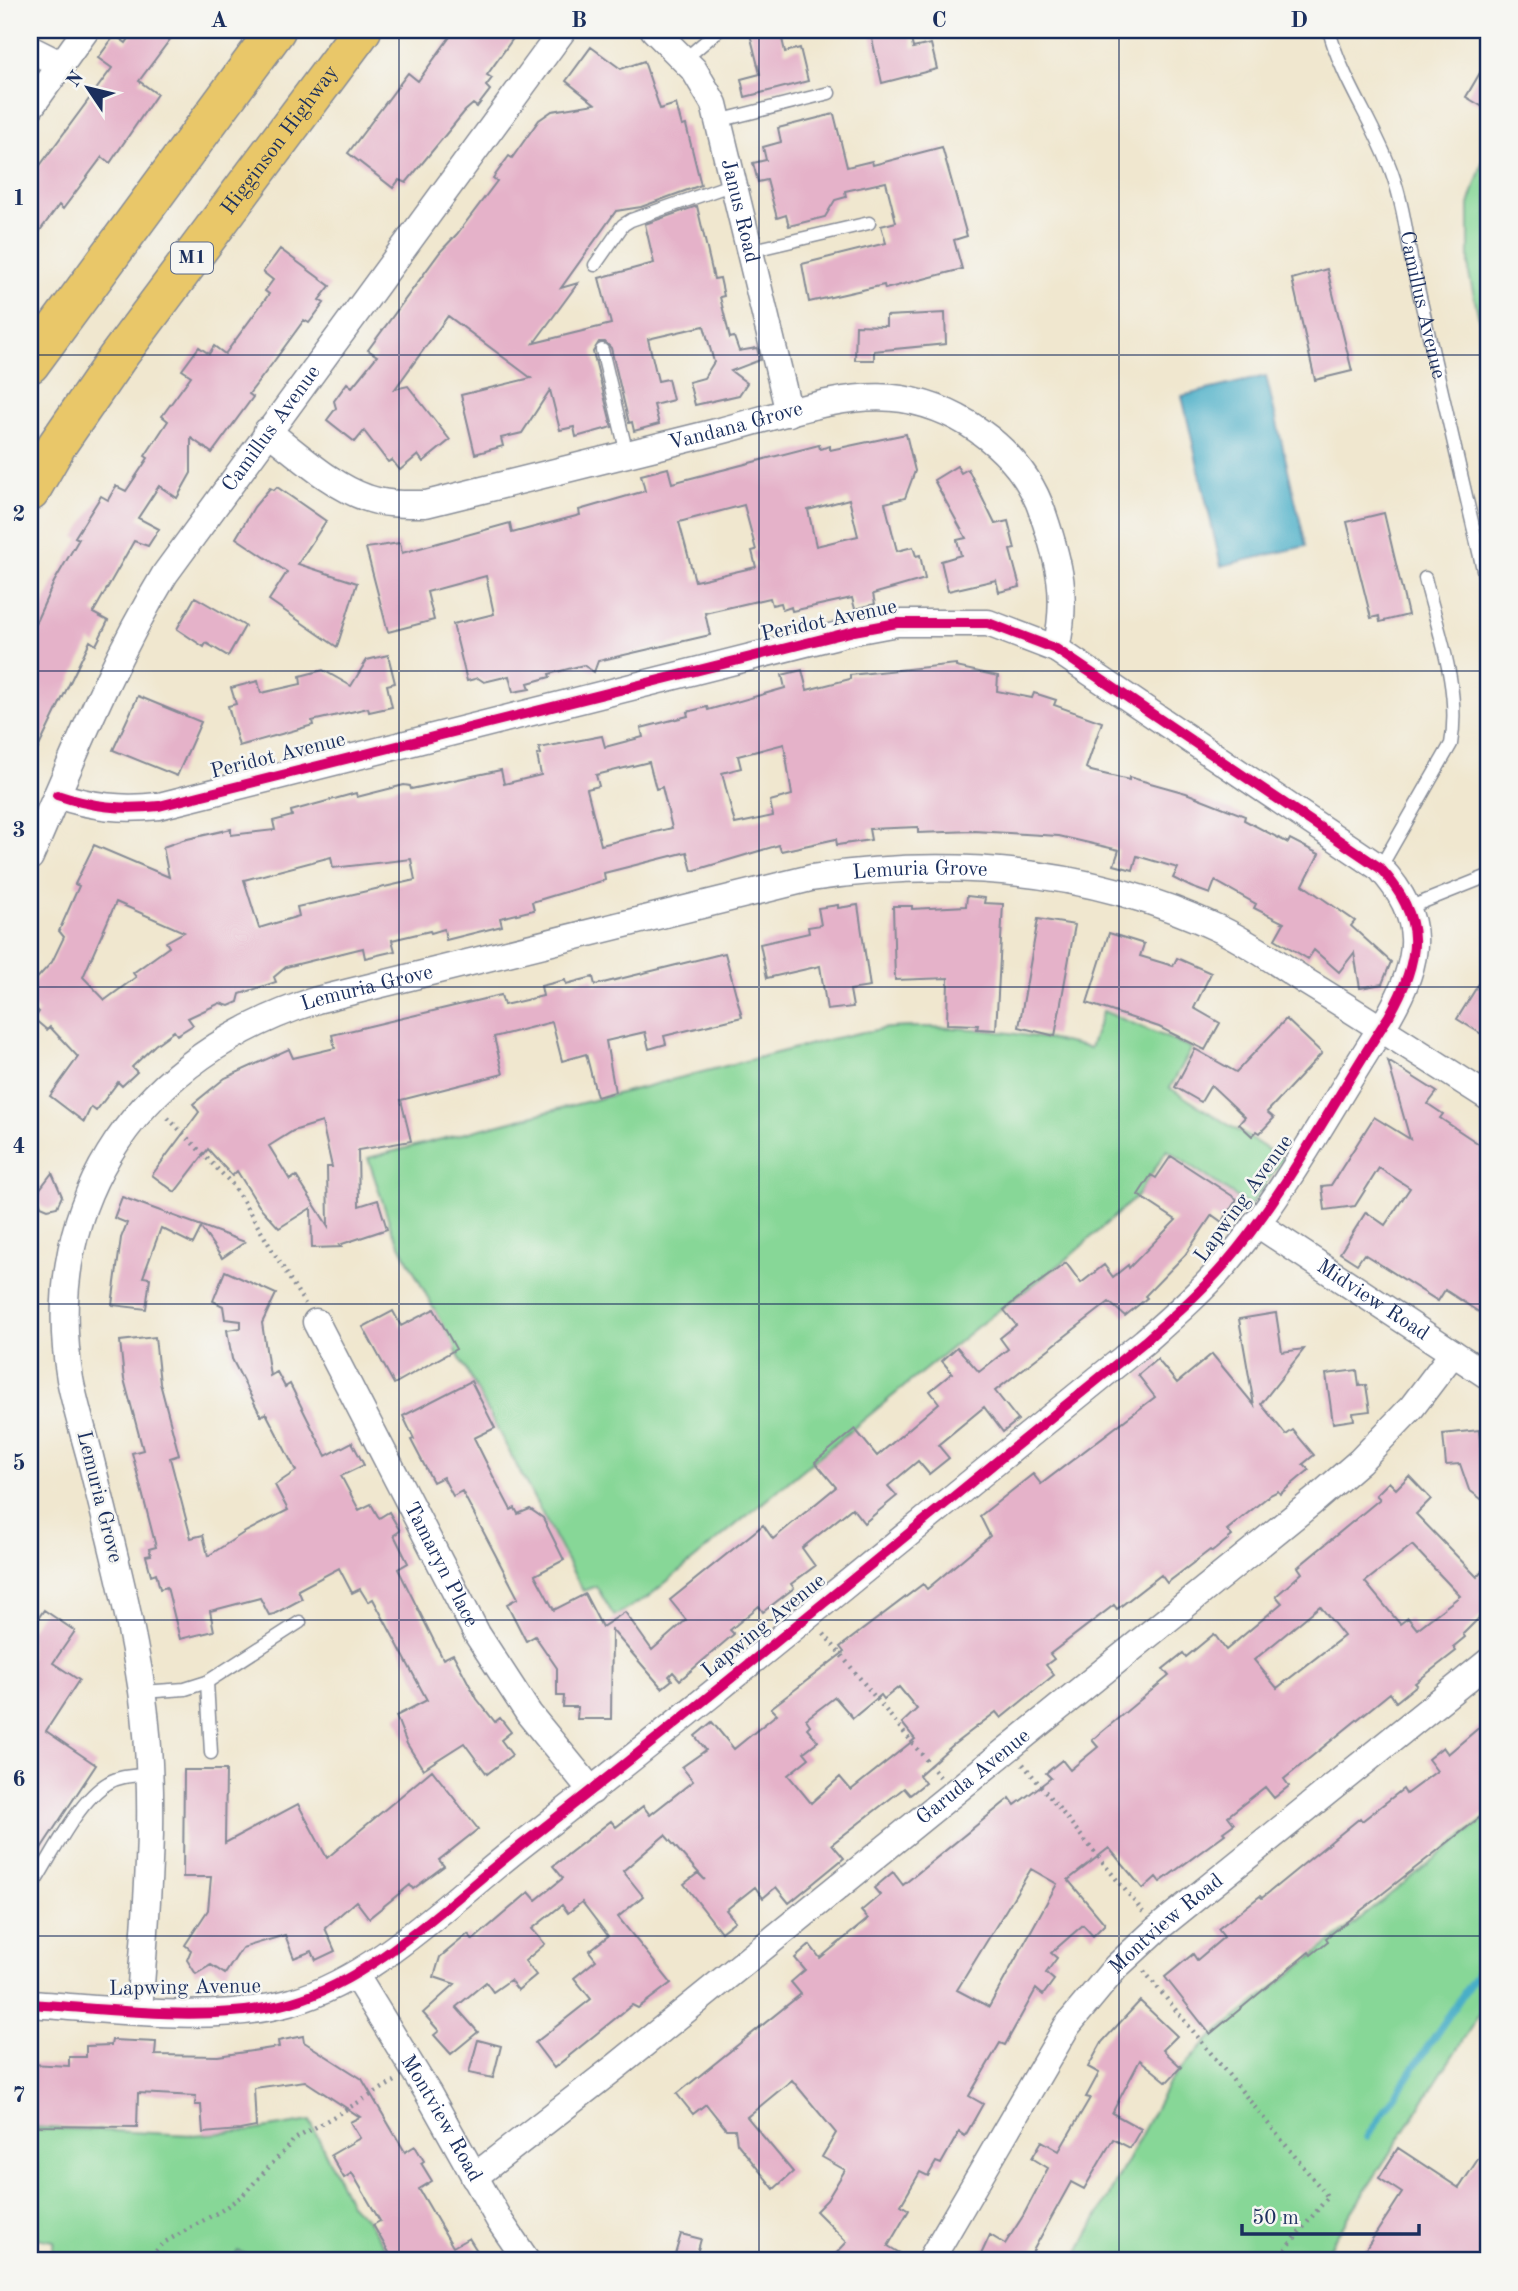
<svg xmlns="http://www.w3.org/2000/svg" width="1518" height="2291" font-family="'Old Standard TT',serif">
<rect width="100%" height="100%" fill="#f6f6f2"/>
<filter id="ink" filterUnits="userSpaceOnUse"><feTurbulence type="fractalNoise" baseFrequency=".0143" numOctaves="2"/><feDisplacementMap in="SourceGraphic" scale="14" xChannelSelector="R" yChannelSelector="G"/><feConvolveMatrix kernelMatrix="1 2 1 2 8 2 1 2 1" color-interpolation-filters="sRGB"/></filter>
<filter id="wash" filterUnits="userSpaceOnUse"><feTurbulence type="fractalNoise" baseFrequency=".00686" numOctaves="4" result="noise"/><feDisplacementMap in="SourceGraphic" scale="28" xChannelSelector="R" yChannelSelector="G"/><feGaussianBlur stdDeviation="1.57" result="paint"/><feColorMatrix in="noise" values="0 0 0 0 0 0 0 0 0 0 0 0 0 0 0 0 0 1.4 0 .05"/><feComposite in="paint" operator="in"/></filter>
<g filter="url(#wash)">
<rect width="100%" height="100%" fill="#f0e7cf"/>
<path fill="#87d797" stroke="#51837a" stroke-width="2" d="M1488 145V358L1469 274V205Z
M1103 1011 1192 1048 1170 1088 1283 1159 1250 1206 1167 1150 1138 1195 1066 1260 978 1326 648 1597 614 1616 596 1586 583 1591 392 1230 368 1158 831 1039C850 1035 870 1030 890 1028 956 1024 1026 1033 1090 1048Z
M1488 1816V2001L1320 2261H1074L1168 2084 1207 2041Z
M310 2121 350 2204 368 2221 393 2261H261L238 2251 231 2261H183L163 2255 159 2261H50L54 2241 30 2237V2127L192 2135 251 2131Z"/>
<path fill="#48aec7" stroke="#326e92" stroke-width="2" d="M1266 376 1306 546 1221 566 1182 396Z"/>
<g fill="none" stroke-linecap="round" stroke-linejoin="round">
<path stroke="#48aec7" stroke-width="7" d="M1367 2137 1488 1957"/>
</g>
<g id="blocks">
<path fill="#e5b2c9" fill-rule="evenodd" d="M135 30H177L139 81 157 94 110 163 102 157 63 209 59 205 30 244V179L112 68 98 58 115 35 126 43Z
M455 30H519L487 75 492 78 486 86 490 90 477 107 473 104 465 111 406 183 399 180 393 188 348 153 408 73 418 81Z
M749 30H780L785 52 800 48 808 81 745 97 741 79 760 74Z
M870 30H909L913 48 931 44 937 69 882 83Z
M591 47 621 69 644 61 660 109 676 104 682 126 686 125 701 185 641 207 616 211 561 288 578 283 534 343 611 324 599 278 654 263 645 224 697 206 714 279 720 278 724 296 720 297 730 338 734 337 739 351 757 348 760 360 731 371 747 383 739 395 695 405 689 382 704 378 714 362 704 326 648 339 658 381 668 379 673 400 654 405 659 424 634 431 632 422 629 423 611 348 605 342H599L593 352 612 427 576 437 574 427 560 430 550 390 522 433 501 438 503 446 475 454 461 395 531 378 448 316 395 389 408 386 450 440 423 462 418 455 400 470 392 460 388 462 364 431 355 442 327 420 336 408 334 401 347 383 352 387 377 356 368 350 440 252 457 234 497 181 493 178 509 156 512 158 539 120 552 111 595 104 566 81Z
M1488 59V110L1466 97Z
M834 114 847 167 872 161 873 165 942 147 967 236 954 240 962 269 885 289 884 285 809 302 802 264 886 243 881 226 896 222 886 182 845 191 846 197 835 200 825 217 789 226 786 215 777 218 767 180 758 182 753 163 766 160 763 147 781 142 778 128Z
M280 249 330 286 319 300 324 303 309 323 304 320 272 364 249 394 253 397 212 453 191 438V473L177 498 159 486 138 518 159 529 148 546 134 541 93 613 108 621 96 645 90 641 30 765V635L54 582 79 539 75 537 101 496 108 500 116 486 126 491 148 458 145 456 168 421 162 416 191 376 182 370 199 347 209 354 214 346 225 354 269 294 265 291 273 280 263 272Z
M1327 269 1352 371 1315 380 1292 279Z
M945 313 946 344 874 351V360H855L856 325 886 326V316Z
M906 434 915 471 905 498 885 503 897 551 913 547 916 556 920 555 925 579 873 594 875 604 855 609 852 598 792 611 791 607 783 610 781 603 772 605 770 598 705 613 710 635 598 661 594 672 583 665 549 674 550 677 528 683 530 689 513 692 509 676 484 682 478 678 467 681 453 624 494 614 486 576 427 592 434 620 388 632 366 548 400 543 402 553 510 523 512 533 580 515 579 510 645 491 641 475 668 468 672 483 819 445 820 449 830 446V450ZM849 499 858 536 816 546 808 510ZM744 505 756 550 752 551 756 567 695 581 679 522Z
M957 466 961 473 968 469 995 524 1008 521 1015 549 1010 550 1020 587 999 592 996 580 948 591 941 561 961 555 957 540 966 538 934 480Z
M277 487 326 521 298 564 357 583 337 647 269 600 287 572 236 538 254 507 270 488 274 490Z
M1384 513 1408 615 1380 622 1379 616 1371 618 1347 522Z
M195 597 245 626 228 656 206 643 204 647 177 629Z
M388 655 395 683 387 685 392 707 369 712 368 708 312 721 313 725 239 746 228 706 236 704 231 688 258 681 261 693 301 684 300 676 323 670 351 686 367 660Z
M956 664V667L998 676 997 691 1032 698 1034 693 1056 700 1054 705 1102 722 1086 768 1091 771 1129 780V777L1186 793 1245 816 1244 820 1288 843 1290 839 1319 854 1303 885 1355 921 1351 926 1391 962 1382 984 1360 988 1354 953 1339 972 1314 950 1308 959 1275 939 1284 923 1254 908 1256 904 1215 881 1210 894 1191 887 1173 878 1178 868 1137 856 1133 870 1114 865 1119 850 1059 836 974 831 918 833V827L869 829 871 840 837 845 836 839 781 851 779 845 692 871 687 852 604 873 605 880 532 902 534 910 500 918 502 926 446 940 444 929 431 933 430 931 392 940 395 951 365 958 363 948 286 967 274 977 276 982 240 994 238 1002 229 1006 220 1003 188 1018 193 1025 177 1035 174 1031 155 1045 132 1067 137 1072 122 1086 118 1082 96 1111 91 1107 84 1122 50 1096 78 1057 50 1027 47 1030 34 1019 39 1012 30 1004V986L52 962 64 937 59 931 79 886 75 884 94 845 169 877 163 847 183 840 231 829V835L275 830 273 821 292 816 291 811 356 793 357 797 404 785 410 786 411 789 501 770 504 784 541 775 537 755 541 754 539 748 602 736 605 747 643 737 641 728 688 716 687 712 707 707 708 710 785 688 782 675 802 670 807 690 850 679V675ZM784 744 792 795 770 801 773 816 735 824 722 773 741 768 738 756ZM649 762 656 789 662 787 672 828 601 845 587 789 599 786 596 775ZM331 857 333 868 411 859 415 880 297 907 299 916 259 928 244 880ZM116 902 184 932 166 942 169 947 133 973 136 977 105 1000 83 977Z
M138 696 201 722 177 776 113 750Z
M967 896 985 898 984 903 1003 904 996 1030 977 1029 978 1025 947 1024 948 978 895 980 893 906H912V909L966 906Z
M838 905V908L858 905 870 987 850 990 853 1007 827 1010 820 966 767 978 760 944 809 933 808 927 821 925 818 908Z
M1038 919 1075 925 1055 1036 1019 1027Z
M1109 933 1144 944 1140 956 1173 966 1177 958 1211 973 1194 1008 1220 1023 1205 1050 1159 1027 1087 1003Z
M725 953 742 1017 664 1036 666 1044 649 1049 645 1032 606 1041 615 1092 597 1097 586 1054 562 1061 552 1022 494 1037 503 1074 401 1100 411 1141 358 1150 359 1206 378 1200 387 1229 339 1245 341 1247 312 1248 311 1208 279 1228 259 1206 237 1171 232 1176 208 1149 175 1192 152 1175 199 1112 193 1104 225 1078 289 1049 293 1058 335 1048 332 1035 399 1019 501 995 504 1005 543 996 541 986 565 980 566 984 593 977 595 985ZM322 1122 332 1167H327L328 1226 296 1176 290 1180 269 1146 293 1131Z
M1488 969V1038L1457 1019Z
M1286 1019 1322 1053 1267 1112 1274 1118 1260 1133 1257 1131 1252 1136 1239 1124 1245 1117 1211 1085 1201 1102 1175 1087 1195 1049 1236 1072Z
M1388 1061 1437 1092 1428 1104 1443 1114 1440 1118 1488 1150V1318L1445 1290 1438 1301 1364 1254 1357 1264 1340 1253 1366 1212 1385 1225 1410 1188 1379 1168 1355 1206 1325 1210 1322 1186 1331 1185 1374 1117 1410 1139Z
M1171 1156 1237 1199 1222 1222 1212 1215 1185 1255 1145 1296 1147 1298 1125 1316 1109 1302 995 1391 1018 1420 1003 1432 984 1407 938 1445 949 1458 929 1474 918 1461 888 1486 897 1496 864 1523 852 1508 802 1548 815 1566 791 1584 794 1588 763 1612 759 1606 730 1630 734 1634 680 1680 673 1672 669 1676 672 1680 662 1688 612 1630 611 1719H577L578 1707H563L564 1696H557V1668L535 1636 526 1641 507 1604 518 1598 462 1491 453 1496 443 1477 433 1482 411 1440 414 1439 403 1416 471 1381 495 1428 474 1438 493 1476 511 1510 515 1508 518 1514 530 1509 543 1518 564 1560 535 1575 554 1610 585 1594 602 1627 625 1612 652 1650 686 1620 670 1600 763 1525 773 1539 836 1487 815 1462 855 1429 877 1456 939 1403 930 1391 952 1373 942 1361 957 1347 979 1372 1008 1349 1000 1338 1016 1325 1004 1310 1027 1291 1066 1263 1081 1283 1104 1265 1113 1277 1128 1265 1129 1268 1176 1220 1138 1195 1151 1175 1156 1178Z
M52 1173 62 1196 57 1207 48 1209 41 1206 36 1194Z
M122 1197 199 1225 245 1242 222 1258 201 1228 193 1244 161 1228 143 1277 150 1278 146 1309 112 1305 121 1238 127 1223 114 1218Z
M225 1271 276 1294 262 1323 270 1376 277 1372 285 1387 290 1384 326 1456 352 1442 364 1465 341 1476 359 1510 371 1504 379 1518 389 1512 400 1531 394 1535 408 1563 398 1569 443 1659 453 1654 477 1699 495 1722 500 1718 511 1732 501 1740 512 1755 487 1774 464 1743 423 1769 407 1744 396 1716 427 1700 373 1599 368 1602 360 1589 352 1593 339 1568 298 1590 302 1599 274 1614 269 1615 260 1598 210 1611 214 1631 180 1639 167 1587 160 1589 156 1573 151 1575 146 1556 151 1555 149 1549 156 1547 132 1453 143 1450 124 1379 120 1341 155 1337 160 1383 179 1455 170 1458 191 1538 203 1535 208 1556 245 1532 288 1510 275 1485 296 1471 266 1413 261 1416 232 1359 227 1330 241 1328V1321L225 1319 223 1306 213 1301Z
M434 1309 456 1349 394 1384 363 1327 393 1311 401 1326Z
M1276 1313 1282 1352 1304 1349 1261 1404 1286 1435 1293 1430 1314 1455 1303 1464 1309 1470 1280 1494 1278 1491 1270 1495 1227 1530 1232 1536 1212 1552 1210 1550 1167 1583 1161 1575 1117 1609 1114 1605 1050 1654 1054 1659 1046 1665 1054 1675 1001 1718 996 1712 953 1745 919 1775 925 1783 910 1795 904 1788 832 1844 844 1858 789 1903 776 1887 763 1898 755 1887 726 1910 735 1921 721 1932 684 1884 698 1873 705 1880 665 1835 623 1871 643 1896 618 1917 671 1983 638 2008 632 2005 554 2068 535 2043 591 1999 574 1978 596 1960 589 1951 608 1936 582 1902 568 1913 562 1905 532 1929 545 1944 525 1961 536 1975 518 1990 510 1980 493 1992 486 1982 456 2007 478 2032 451 2054 442 2044 434 2035 439 2031 423 2013 455 1984 434 1977 440 1957 468 1934 473 1940 529 1892 536 1900 563 1878 553 1866 611 1821 616 1827 643 1806 650 1815 693 1781 682 1767 706 1750 695 1736 712 1722 734 1749 777 1714 771 1708 844 1652 840 1647 923 1584 927 1589 990 1536 980 1516 1033 1474 1041 1484 1155 1397 1138 1375 1157 1359 1177 1383 1212 1354 1254 1405 1239 1319ZM899 1687 917 1709 902 1723 915 1739 851 1790 840 1777 811 1803 788 1775 809 1758 804 1752 818 1741 807 1728 810 1725 806 1719 835 1697 853 1718 881 1695 884 1699Z
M1357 1370 1359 1386 1366 1385 1370 1411 1353 1413 1354 1420 1333 1423 1326 1374Z
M1479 1430 1481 1451 1488 1457V1504L1469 1490 1460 1464 1446 1465 1443 1434Z
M1409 1476 1431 1499 1416 1514 1477 1577 1488 1565V1609L1463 1634 1465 1637 1453 1647 1456 1651 1415 1683 1417 1685 1396 1702 1390 1693 1284 1779 1289 1786 1274 1798 1265 1787 1228 1816 1234 1824 1223 1832 1225 1834 1160 1882 1156 1877 1143 1889 1109 1848 1068 1880 1105 1924 1093 1936 1083 1925 1051 1953 1057 1958 1046 1973 1054 1980 1043 1995 1036 1989 1005 2045 1000 2043 969 2096 983 2104 965 2136 959 2132 941 2164 936 2162 928 2176 920 2172 901 2205 909 2210 888 2246 913 2261H829L847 2242 816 2211 827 2200 845 2170 822 2157 836 2133 792 2080 747 2117 793 2172 774 2189 737 2143 735 2129H726L706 2104 693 2114 677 2094 801 1994 791 1982 805 1970 795 1958 810 1945 820 1958 868 1919 861 1911 880 1895 874 1888 893 1872 903 1885 1010 1798 1015 1805 1051 1778 1046 1773 1062 1760 1070 1770 1098 1747 1092 1740 1169 1676 1163 1669 1183 1653 1186 1657 1214 1634 1226 1650 1282 1603 1276 1596 1302 1573 1298 1567 1380 1499 1376 1495 1389 1482 1396 1489ZM1412 1545 1460 1596 1417 1629 1408 1618 1400 1624 1365 1582ZM1320 1606 1344 1636 1277 1688 1254 1660ZM1031 1869 1057 1884 989 2007 957 1990Z
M44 1610 75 1631 53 1663 79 1680 46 1731 96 1765 30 1865V1630Z
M1488 1720V1811L1326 1938 1328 1941 1311 1955 1309 1952 1210 2034 1165 1977 1193 1954 1197 1960 1224 1937 1218 1929 1260 1896 1262 1898 1360 1818 1362 1821 1403 1789 1406 1794 1437 1771 1428 1759 1443 1747 1448 1754Z
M184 1770H226L225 1843 298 1804 327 1858 432 1770 478 1829 439 1860 444 1866 413 1889 410 1885 369 1918 356 1901 325 1928 335 1951 316 1960 312 1951 294 1958 285 1935 242 1948 225 1974 211 1965 196 1974 187 1960 191 1950 185 1945 208 1910 211 1877H183Z
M1140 2001 1177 2036 1163 2050 1181 2067 1167 2082 1140 2060 1112 2113 1141 2129 1130 2148 1113 2139 1084 2189 1071 2182 1029 2258 1035 2261H978L990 2235 1005 2244 1023 2216 1048 2168 1032 2158 1042 2141 1059 2151 1090 2098 1086 2097 1099 2073 1088 2067 1102 2042Z
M303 2036 304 2042 362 2079 405 2152 415 2146 424 2161 421 2163 432 2181 419 2189 453 2247 469 2238 479 2254 467 2261H394L373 2225 380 2221 352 2173 344 2178 331 2155 360 2138 350 2122 360 2117 305 2081 254 2088 256 2127 240 2130 203 2133 201 2105H195L196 2096 138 2093 137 2127 30 2126V2064L69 2066V2057H86V2046L111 2045 112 2040 156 2042 155 2055 218 2056 279 2047 278 2041Z
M478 2040 501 2046 493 2078 469 2073Z
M1488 2144V2242L1476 2261H1358L1402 2193 1379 2178 1398 2148 1459 2188Z
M681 2234 701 2239 695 2261 674 2258Z"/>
</g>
</g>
<g filter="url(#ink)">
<use href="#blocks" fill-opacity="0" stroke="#868b96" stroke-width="2"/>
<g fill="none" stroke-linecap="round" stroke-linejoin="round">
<defs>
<g id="lane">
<path id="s1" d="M1329 30C1342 81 1375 124 1392 173 1402 201 1406 229 1411 258L1488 591"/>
<path d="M685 59 719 30"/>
<path d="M718 121 829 93"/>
<path d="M749 251 869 223"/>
<path d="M595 265 623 225 631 220 733 184"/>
<path d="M602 350 627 454"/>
<path d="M1380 868 1451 744C1461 689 1438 631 1425 578"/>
<path d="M1408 908 1488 876"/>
<path d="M207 1682 211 1753"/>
<path d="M142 1692 185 1689 207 1682 300 1622"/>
<path d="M30 1890C50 1860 77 1801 108 1783 121 1775 137 1776 151 1774"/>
</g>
<g id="street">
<path id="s2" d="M654 30 694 70 714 104 789 413"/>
<path d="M30 49 62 65"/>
<path d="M30 108 86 30"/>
<path id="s3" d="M267 431C297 453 331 486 367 498 386 505 406 504 426 504 524 479 622 455 720 431 774 417 847 390 902 399 964 409 1024 455 1043 514 1060 564 1068 597 1056 649"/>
<path id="s4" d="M30 857C72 761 110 664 165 574L563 30"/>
<path id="s5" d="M1256 1223 1488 1376"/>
<path id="s6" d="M316 1322 477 1634 529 1714 592 1791"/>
<path id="s7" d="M356 1976 428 2093 499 2220 527 2261"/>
<path d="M30 2004C110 2009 215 2024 292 2002 376 1978 451 1900 519 1847 730 1683 935 1510 1144 1342 1172 1317 1200 1293 1225 1264 1287 1192 1336 1096 1389 1016 1421 959 1427 919 1380 868L1056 649 988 623H897L854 631 159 806C122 810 92 807 57 795"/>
<path id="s8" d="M139 2011C147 1904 158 1798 142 1691 130 1612 109 1534 90 1457 83 1431 75 1405 70 1379 39 1196 145 1054 317 1000L811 878C952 857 1094 869 1224 931 1252 945 1279 964 1305 981 1367 1019 1427 1058 1488 1097"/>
<path id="s9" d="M474 2177 618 2065 1316 1499 1360 1461 1412 1407 1453 1353"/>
<path id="s10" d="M930 2261 1067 2026 1116 1967 1157 1929 1488 1662"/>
</g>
<g id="highway">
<path d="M30 364 276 30"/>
<path id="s11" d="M30 492 57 445 117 358 362 30"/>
</g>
</defs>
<use href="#lane" stroke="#868b96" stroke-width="15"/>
<use href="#street" stroke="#868b96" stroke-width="29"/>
<use href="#highway" stroke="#868b96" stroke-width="41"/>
<path stroke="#868b96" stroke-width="4.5" stroke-dasharray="2 5" stroke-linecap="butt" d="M168 1118 233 1185 305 1304
M824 1634 940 1777
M1023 1764 1143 1912
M1144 1971 1328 2197 1276 2261
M146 2261 165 2242 222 2210 243 2195 295 2139 395 2081"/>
<use href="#lane" stroke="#fff" stroke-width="12"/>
<use href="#street" stroke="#fff" stroke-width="26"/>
<use href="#highway" stroke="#e9c769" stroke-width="38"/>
<defs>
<path id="cycleway" d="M30 2004C110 2009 215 2024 292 2002 376 1978 451 1900 519 1847 730 1683 935 1510 1144 1342 1172 1317 1200 1293 1225 1264 1287 1192 1336 1096 1389 1016 1421 959 1427 919 1380 868L1056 649 988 623H897L854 631 159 806C122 810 92 807 57 795"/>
</defs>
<use href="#cycleway" stroke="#f6f6f2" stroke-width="15"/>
<use href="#cycleway" stroke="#d6006c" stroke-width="10"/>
</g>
</g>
<path fill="none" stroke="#1b2f5e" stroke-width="2" stroke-opacity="0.55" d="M399 30V2261M759 30V2261M1119 30V2261M30 355H1488M30 671H1488M30 987H1488M30 1304H1488M30 1620H1488M30 1936H1488"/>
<g text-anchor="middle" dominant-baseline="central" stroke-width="5" stroke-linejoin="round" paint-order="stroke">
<rect fill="#f6f6f2" stroke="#5d6b8a" stroke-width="2" x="171" y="242.5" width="42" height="31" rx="5"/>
<g font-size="19" font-weight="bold" fill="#1b2f5e">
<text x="192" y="258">M1</text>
</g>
<g font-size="21" fill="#1b2f5e" stroke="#f6f6f2">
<text stroke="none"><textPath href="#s11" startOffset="432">Higginson Highway</textPath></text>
<text stroke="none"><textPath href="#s2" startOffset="206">Janus Road</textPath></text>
<text stroke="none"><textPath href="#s1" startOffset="292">Camillus Avenue</textPath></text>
<text stroke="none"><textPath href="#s3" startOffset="500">Vandana Grove</textPath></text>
<text stroke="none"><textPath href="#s4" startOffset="494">Camillus Avenue</textPath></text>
<text transform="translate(829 621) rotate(-12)">Peridot Avenue</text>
<text transform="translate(278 756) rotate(-14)">Peridot Avenue</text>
<text stroke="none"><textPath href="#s8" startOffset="1757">Lemuria Grove</textPath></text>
<text stroke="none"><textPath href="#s8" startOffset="1190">Lemuria Grove</textPath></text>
<text transform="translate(1244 1199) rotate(-54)">Lapwing Avenue</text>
<text stroke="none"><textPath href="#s5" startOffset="140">Midview Road</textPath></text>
<text transform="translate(99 1497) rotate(76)">Lemuria Grove</text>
<text stroke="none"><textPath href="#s6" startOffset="273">Tamaryn Place</textPath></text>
<text transform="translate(764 1626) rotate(-39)">Lapwing Avenue</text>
<text stroke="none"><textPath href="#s9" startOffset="640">Garuda Avenue</textPath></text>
<text stroke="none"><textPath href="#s10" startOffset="415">Montview Road</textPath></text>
<text transform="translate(185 1988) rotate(-1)">Lapwing Avenue</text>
<text stroke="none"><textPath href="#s7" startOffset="166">Montview Road</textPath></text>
</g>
</g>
<rect width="1518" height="2291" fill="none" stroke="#f6f6f2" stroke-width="77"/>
<g transform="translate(88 88) rotate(305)" stroke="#f6f6f2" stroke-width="5" paint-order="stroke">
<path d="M0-5L12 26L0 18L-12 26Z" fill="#1b2f5e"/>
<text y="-10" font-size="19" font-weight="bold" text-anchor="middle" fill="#1b2f5e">N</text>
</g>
<path d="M1242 2224v10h177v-10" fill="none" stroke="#1b2f5e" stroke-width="3.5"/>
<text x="1252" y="2224" font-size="21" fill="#1b2f5e" stroke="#f6f6f2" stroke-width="5" paint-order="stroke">50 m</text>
<rect x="38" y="38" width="1442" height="2214" fill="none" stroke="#1b2f5e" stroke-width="2.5"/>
<g font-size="23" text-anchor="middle" font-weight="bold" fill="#1b2f5e">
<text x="219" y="27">A</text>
<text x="579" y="27">B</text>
<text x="939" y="27">C</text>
<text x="1299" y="27">D</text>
<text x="19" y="205">1</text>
<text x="19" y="521">2</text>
<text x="19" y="837">3</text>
<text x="19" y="1153">4</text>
<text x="19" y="1470">5</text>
<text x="19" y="1786">6</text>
<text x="19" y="2102">7</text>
</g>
</svg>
